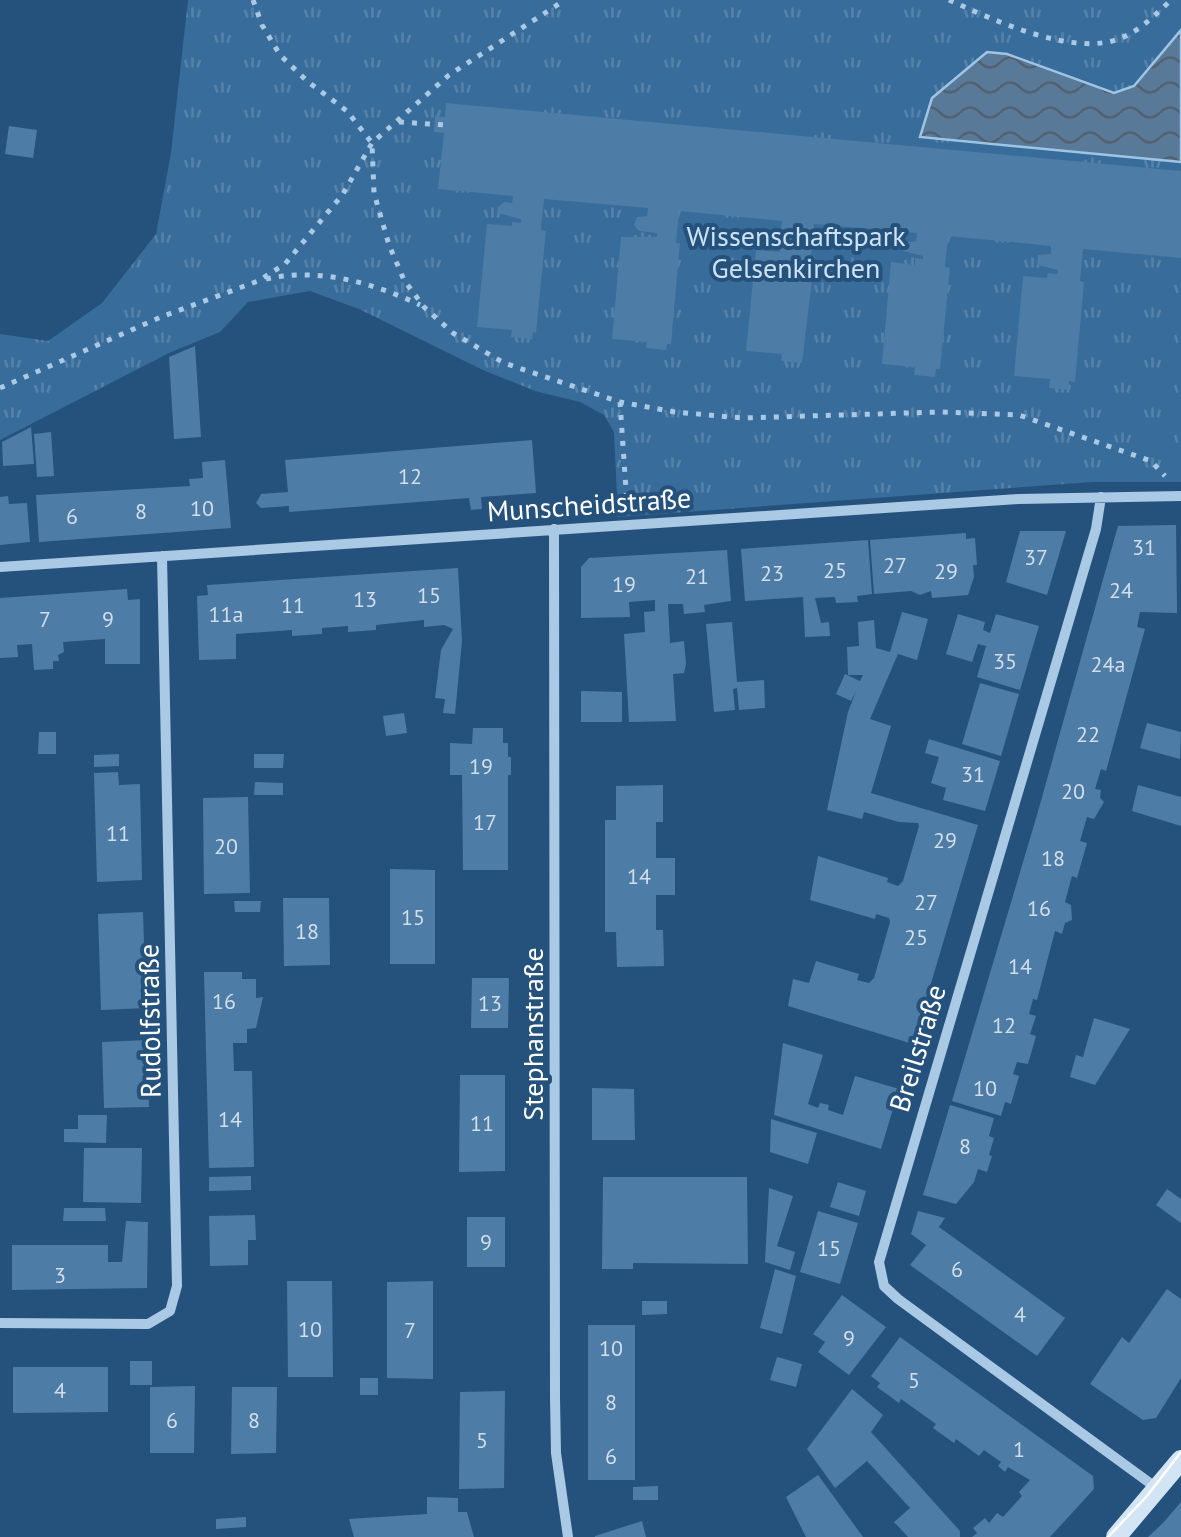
<svg xmlns="http://www.w3.org/2000/svg" width="1181" height="1537" font-family="'PT Sans',sans-serif">
<defs>
<pattern id="park-tufts" width="24" height="20" patternUnits="userSpaceOnUse" patternTransform="scale(2.5)"><rect width="24" height="20" fill="#386c9b"/><path d="M3 7l-1-3M5 7V3M7 7l1-3M15 17l-1-3M17 17v-4M19 17l1-3" fill="none" stroke="#5682aa"/></pattern>
<pattern id="water-waves" width="16" height="10" patternUnits="userSpaceOnUse" patternTransform="scale(2.5)"><rect width="16" height="10" fill="#597998"/><path d="M0 5q4-4 8 0t8 0" fill="none" stroke="#526272"/></pattern>
</defs>
<rect width="100%" height="100%" fill="#25527d"/>
<path fill="url(#park-tufts)" d="M188 0H1181V482H1092L618 517 614 432 604 415 580 402 535 391 483 370 359 309 310 291 248 302 220 332 169 353 0 440V334L48 341 102 303 156 234 171 153Z"/>
<path fill="url(#water-waves)" stroke="#9ec5e6" stroke-width="2.5" d="M1181 30V162L920 137 932 98 987 52 1007 54 1114 93 1134 86Z"/>
<path fill="#4d7ca6" d="M446 103 1181 171V258L1083 249 1080 281 1084 282 1075 382 1069 381 1068 390 1049 388 1050 379 1014 376 1023 276 1047 278 1048 273 1057 274 1058 270 1037 265 1038 255 1051 254V246L948 236 945 267 950 268 940 369H936L935 377 914 375 915 367 882 364 891 262 915 265V258L923 259V256L903 251 905 243 916 241 917 233 814 224 811 256H815L802 363 781 361 782 354 746 351 756 250 780 252V247L788 248V245L774 243 768 236 773 230 781 229 782 221 679 211 676 243H680L671 344H667L666 350 646 348 647 342 612 339 621 237H657V233L639 231 634 225 637 217 647 216 648 208 544 199 541 230 546 231 536 333 533 332 532 339 511 337 512 330 477 327 487 224 512 226V222L521 223V219L497 213 498 207 504 202 512 203 513 196 438 189 444 133 434 132 435 116 445 117Z
M9 126 37 130 33 158 5 154Z
M195 346 201 437 174 439 169 357Z
M31 427 34 464 3 466 2 442Z
M51 432 54 476 37 477 34 434Z
M532 440 536 493 481 497 482 509 471 510 469 498 289 512V506L261 508 256 503 261 494 288 492 285 460Z
M225 460 231 528 39 542 36 495 190 486 189 479 203 478 202 462Z
M8 496 9 504 27 503 30 542 0 545V497Z
M1176 525 1177 613 1140 612 1137 627 1145 629 1106 771 1101 769 1095 789 1101 790 1100 798 1104 802 1094 819 1087 817 1080 841 1087 843 1077 878 1072 876 1065 902 1071 905 1072 920 1065 923 1062 934 1055 931 1037 1000 1033 999 1029 1014 1036 1016 1030 1034 1036 1036 1028 1064 1017 1062 1013 1074 1019 1076 1011 1104 1005 1102 1001 1116 952 1101 1037 815 1118 526Z
M1020 531H1066L1047 595 1006 582Z
M966 533V539L975 538 977 565H973L974 577 968 595 932 598 931 591 920 595 911 591 874 594 870 540Z
M868 540 872 594 857 596 858 602 836 603 835 597 815 598 821 623 829 622 830 636 805 637 803 597 745 601 741 549Z
M727 550 731 601 704 605 705 612 684 614 683 604H668L670 643 684 641 686 664 684 673 673 674 676 721 629 722 624 634 645 632 644 612 655 611V600L629 602 630 617 581 618V567L589 558Z
M458 568 462 641 455 714 443 713 445 699 435 698 441 650 453 629 444 625 424 627V620L376 625V630L348 632V626L322 628V634L292 636V630L236 634V659L199 660 197 596 208 595 207 585Z
M127 589 128 600 140 599V664H105V639L63 642 64 652 58 655 59 661H53V669L34 670 32 644 17 645 18 657 0 658V598Z
M902 612 928 619 917 660 898 654 870 719 891 726 871 793 978 825 913 1044 788 1006 793 979 809 983 816 961 859 974 857 980 869 983 874 978 890 922 889 918 876 914 875 919 810 900 818 856 888 878 887 882 898 886 903 881 919 826 918 823 899 822 864 812 862 819 827 810 848 712 856 691 851 701 836 694 845 674 860 681 863 675H848L847 647 859 646 858 622 874 620 876 648 890 652Z
M958 614 985 622 983 630 990 633 996 614 1039 626 1020 690 977 677 986 646 978 644 972 662 946 654Z
M732 622 737 682 764 680 765 708 739 710 737 688 733 689 735 710 714 712 706 624Z
M980 683 1019 694 1001 756 962 744Z
M581 691 622 692V722H581Z
M404 713 407 733 386 736 383 716Z
M1147 723 1181 732 1180 759 1140 748Z
M473 728H503V743H508V757H511V775H508V870H463L462 775H450V743L472 744Z
M39 732H56V754H38Z
M929 739 1000 761 985 811 943 800 946 788 931 783 939 757 925 753Z
M119 754V766L94 767V755Z
M254 754H284L283 768H254Z
M118 772 119 785 140 784 142 880 97 882 94 773Z
M255 782 283 783V795H254Z
M663 785V822H656V858H675V895H656V930H663L664 966 617 967 616 932H605V820H616V786Z
M1138 785 1181 797V826L1132 811Z
M248 797 250 893 204 894 203 798Z
M390 869 435 870V964H390Z
M283 898H329L330 965 284 966Z
M234 901H261L260 912H235Z
M143 912 146 1008 101 1010 98 914Z
M204 972H242V979H256V998L263 997 256 1028 247 1029V1043H233L234 1071H252L254 1167 209 1168Z
M472 978H509L508 1028H471Z
M1094 1018 1130 1029 1095 1085 1070 1077 1076 1055 1083 1057Z
M147 1040 149 1107 104 1108 102 1042Z
M783 1043 823 1055 808 1104 818 1108 820 1103 829 1105 828 1110 843 1115 855 1076 899 1089 881 1149 774 1115Z
M460 1075H505V1171L459 1172Z
M592 1088 634 1089 635 1140H592Z
M950 1105 994 1118 989 1136 994 1138 989 1155 992 1156 987 1172 978 1169 974 1182 956 1204 923 1195Z
M78 1115H107L106 1143 64 1142V1129H78Z
M771 1119 817 1133 808 1164 770 1152Z
M84 1148H142L141 1203 83 1202Z
M251 1176V1190L209 1191V1177Z
M603 1177H747L748 1264 633 1263V1269H602Z
M838 1182 866 1191 859 1216 830 1207Z
M769 1188 793 1196 777 1246 795 1252 790 1270 765 1262Z
M1167 1189 1181 1199V1223L1156 1205Z
M64 1208H105L106 1221H63Z
M818 1211 858 1223 840 1284 800 1272Z
M918 1211 945 1218 939 1227 1065 1318 1037 1356 910 1265 926 1245 911 1234Z
M255 1215 256 1240H248V1265L210 1266 209 1216Z
M467 1217H505V1267H467Z
M126 1221 148 1222 147 1288 12 1290V1245H108V1262H122Z
M775 1269 796 1276 782 1334 760 1328Z
M287 1281H332L333 1377H288Z
M433 1281V1379L387 1378V1282Z
M1167 1289 1181 1299V1378L1156 1418 1143 1420 1090 1384 1122 1337 1129 1343Z
M842 1295 886 1327 849 1375 818 1352 825 1342 813 1334Z
M642 1301H667V1314L642 1315Z
M588 1325H635V1480H588Z
M900 1337 1093 1476 1094 1489 1050 1537H972L977 1533 973 1528 985 1518 989 1523 997 1513 1003 1517 1022 1496 1019 1492 1030 1480 1008 1467 1005 1472 998 1466 1001 1462 984 1450 979 1456 956 1439 954 1443 933 1428 936 1424 901 1399 899 1403 877 1387 880 1383 871 1376Z
M777 1357 802 1364 796 1387 770 1380Z
M130 1361H152V1385H130Z
M13 1367H108V1412L13 1413Z
M360 1378H378V1395H360Z
M195 1386 194 1453H150V1387Z
M232 1387H277L276 1453 231 1454Z
M852 1389 883 1415 871 1432 960 1531V1537H908L894 1522 910 1508 867 1461 835 1488 807 1449Z
M505 1391 504 1488 459 1489 460 1392Z
M818 1475 863 1537H806L786 1497Z
M658 1486V1500H633V1487Z
M427 1497 458 1498V1512H467L474 1537H354L349 1519 427 1514Z
M1181 1502V1537H1148L1163 1523Z
M246 1517V1527L216 1529V1519Z
M642 1521 646 1537H595V1536Z"/>
<g fill="none" stroke-linecap="round" stroke-linejoin="round">
<path stroke="#aac9e5" stroke-width="5" stroke-dasharray="5 8" stroke-linecap="butt" d="M253 0 262 25 280 55 307 81 347 111 372 143 374 193 389 245 404 280 424 307 453 333 504 363 620 402 675 412 742 418 940 412 1019 415 1151 461 1165 476
M949 0C994 20 1074 58 1121 38 1141 30 1156 14 1171 0
M399 122 445 125
M266 279C318 267 374 283 420 305
M0 388 161 317 258 281 285 264 343 194 372 143 449 75 565 0
M620 402 627 504"/>
<path stroke="#aac9e5" stroke-width="10" d="M1101 497 1096 529 879 1262 884 1286 898 1299 1158 1489
M554 529 555 1398 556 1453 568 1537
M0 567 1019 499 1181 496
M0 1323 148 1324 170 1311 177 1286 162 556"/>
<path stroke="#d3e4f5" stroke-width="20" d="M1116 1537 1181 1460"/>
<path stroke="#fff" stroke-width="2.5" d="M1108 1537 1147 1496 1181 1452"/>
</g>
<g text-anchor="middle" dominant-baseline="central" stroke-width="8" stroke-linejoin="round" paint-order="stroke">
<g font-size="22" fill="#d2dee9">
<text x="410" y="476">12</text>
<text x="202" y="508">10</text>
<text x="141" y="511">8</text>
<text x="72" y="516">6</text>
<text x="1144" y="547">31</text>
<text x="1036" y="557">37</text>
<text x="895" y="565">27</text>
<text x="835" y="570">25</text>
<text x="946" y="571">29</text>
<text x="772" y="573">23</text>
<text x="697" y="576">21</text>
<text x="624" y="584">19</text>
<text x="1121" y="590">24</text>
<text x="429" y="595">15</text>
<text x="365" y="599">13</text>
<text x="293" y="605">11</text>
<text x="226" y="614">11a</text>
<text x="45" y="619">7</text>
<text x="108" y="619">9</text>
<text x="1005" y="661">35</text>
<text x="1108" y="664">24a</text>
<text x="1088" y="734">22</text>
<text x="481" y="766">19</text>
<text x="973" y="774">31</text>
<text x="1073" y="791">20</text>
<text x="485" y="822">17</text>
<text x="118" y="833">11</text>
<text x="945" y="840">29</text>
<text x="226" y="846">20</text>
<text x="1053" y="858">18</text>
<text x="639" y="876">14</text>
<text x="926" y="902">27</text>
<text x="1039" y="908">16</text>
<text x="413" y="917">15</text>
<text x="307" y="931">18</text>
<text x="916" y="937">25</text>
<text x="1020" y="966">14</text>
<text x="224" y="1001">16</text>
<text x="490" y="1003">13</text>
<text x="1004" y="1025">12</text>
<text x="985" y="1088">10</text>
<text x="230" y="1119">14</text>
<text x="482" y="1123">11</text>
<text x="965" y="1146">8</text>
<text x="486" y="1242">9</text>
<text x="829" y="1248">15</text>
<text x="957" y="1269">6</text>
<text x="60" y="1275">3</text>
<text x="1020" y="1314">4</text>
<text x="310" y="1329">10</text>
<text x="410" y="1330">7</text>
<text x="849" y="1338">9</text>
<text x="611" y="1348">10</text>
<text x="914" y="1380">5</text>
<text x="60" y="1390">4</text>
<text x="611" y="1402">8</text>
<text x="172" y="1420">6</text>
<text x="254" y="1420">8</text>
<text x="482" y="1440">5</text>
<text x="1019" y="1449">1</text>
<text x="611" y="1456">6</text>
</g>
<g font-size="28" fill="#cde2f4" stroke="#25527d">
<text x="796" y="235">Wissenschaftspark<tspan x="796" dy="32">Gelsenkirchen</tspan></text>
</g>
<g font-size="28" fill="#fff" stroke="#25527d">
<text transform="translate(589 504) rotate(-4)">Munscheidstraße</text>
<text transform="translate(149 1021) rotate(-91)">Rudolfstraße</text>
<text transform="translate(532 1034) rotate(-90)">Stephanstraße</text>
<text transform="translate(917 1048) rotate(-73)">Breilstraße</text>
</g>
</g>
</svg>
